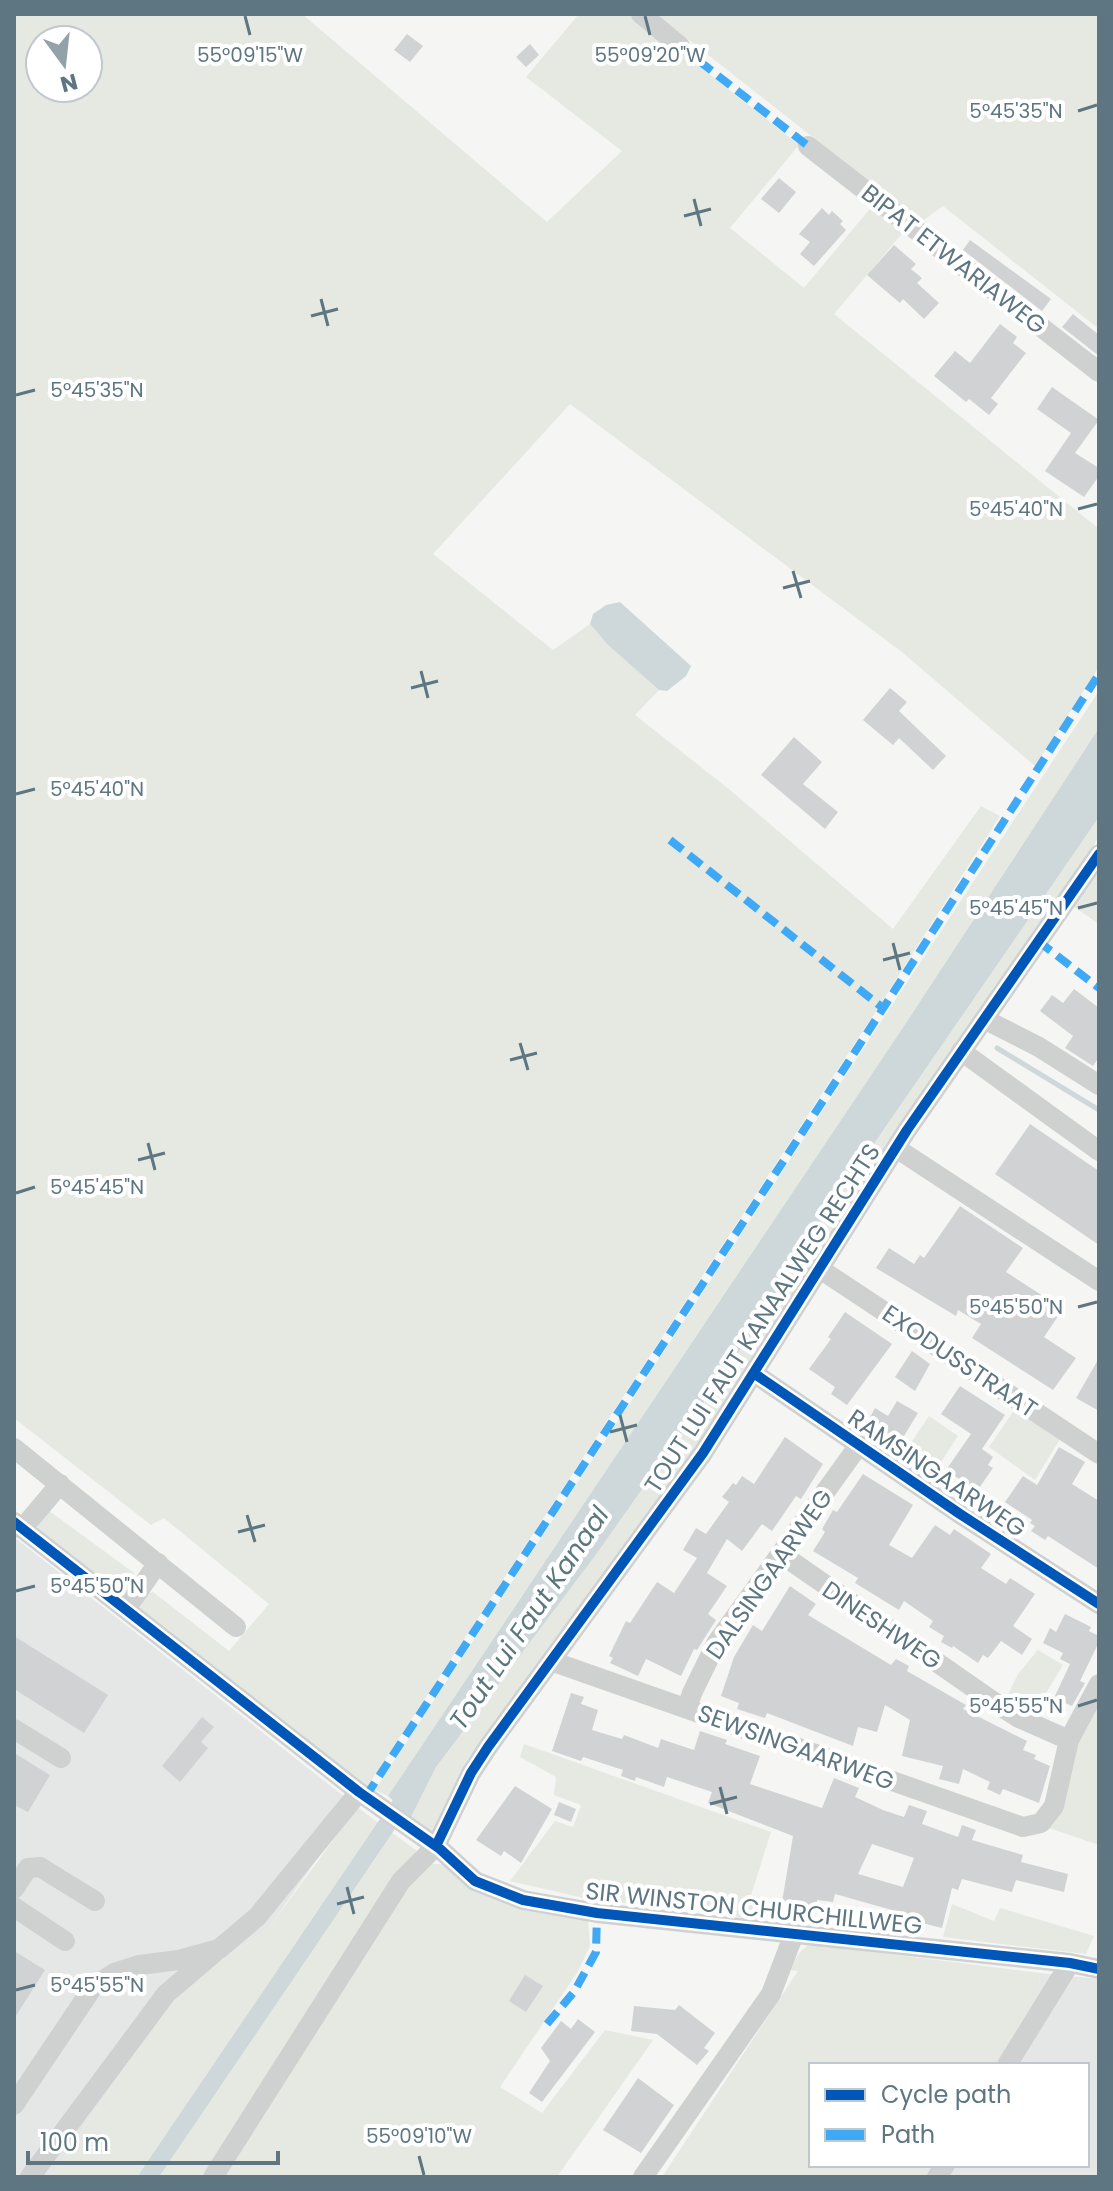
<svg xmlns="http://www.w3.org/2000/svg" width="1113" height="2191" font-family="Poppins,sans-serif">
<rect width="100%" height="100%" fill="#f5f5f3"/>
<path fill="#e4e7e6" d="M14 1537 365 1813H353L338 1829 268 1929 194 1978 144 2039 51 2177H14Z
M1040 1973 1099 1979V2177H927L934 2165H1087V2065H996L1038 1996Z"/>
<path fill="#e5e9e1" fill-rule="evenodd" d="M14 14H302L547 222 622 151 526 77 579 14H633L799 145 730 228 804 288 873 205 905 230 834 314 1099 529V667L1035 766 902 652 570 404 433 554 553 650 590 624 608 645 659 690 635 715 730 790 893 929 981 806 1000 816 874 1014 367 1787 140 1608 146 1594 153 1592 229 1651 269 1604 164 1518 151 1525 14 1418ZM40 40H88V88H40Z
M656 14H1099V329L943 206 921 222Z
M1099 691V728L904 1026 388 1796 375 1790Z
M1099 817V837L914 1104 706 1434 466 1761 431 1834 411 1817 436 1767 759 1323 818 1225Z
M1099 869V924L1073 906Z
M1017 1406 1062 1436 1035 1480 989 1447Z
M929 1416 958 1436 928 1482 898 1462Z
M48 1510 134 1573 127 1593H121L38 1528 37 1520Z
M1038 1650 1063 1665 1033 1715 1005 1701 1018 1674Z
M1096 1707 1099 1708V1845L1046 1827 1075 1742Z
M524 1744 771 1832 751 1895 766 1899 761 1921 682 1907 597 1901 510 1881 555 1821 573 1827 581 1805 554 1795 556 1777 520 1757Z
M353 1813H365L417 1851 201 2177H51L144 2039 194 1978 268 1929Z
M432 1864H444L588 1920 590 1946 577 1973 500 2087 542 2113 605 2030 653 2040 557 2177H221L415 1873Z
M952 1904 994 1921 1000 1908 1094 1936 1086 1954 943 1937Z
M809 1944 1040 1973 1038 1996 996 2065H811V2165H934L927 2177H662L798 1971 789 1970 800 1952Z"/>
<path fill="#ced8da" d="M620 602 691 666 686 676 667 691 659 690 608 645 590 624 593 614 606 605Z
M1099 728V817L818 1225 759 1323 597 1553 436 1767 411 1817 388 1796 904 1026Z"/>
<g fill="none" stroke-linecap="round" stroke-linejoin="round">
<path stroke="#ced8da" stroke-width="5" d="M997 1048 1099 1110"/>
<path stroke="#ced8da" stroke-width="18" d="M148 2177 401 1804"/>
</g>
<path fill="#d1d2d3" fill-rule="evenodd" d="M407 34 423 46 410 62 394 50Z
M530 44 539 55 526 67 516 57Z
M779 178 796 192 779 213 761 199Z
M822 208 829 215 832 211 843 221 840 224 846 230 814 266 800 254 810 242 799 234Z
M970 240 1051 299 1042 311 963 250Z
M894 245 916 264 911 269 922 278 917 283 939 303 924 319 903 299 900 303 867 275Z
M1073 314 1099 335V356L1062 327Z
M1000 324 1017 337 1013 343 1026 353 991 398 998 404 989 415 969 399 966 402 934 376 955 351 970 363Z
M1052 387 1099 420 1075 453 1099 468V476L1084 497 1045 471 1071 433 1037 409Z
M890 688 907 702 899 711 946 756 933 770 899 738 893 745 863 720Z
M794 737 822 762 803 784 838 812 825 829 761 775Z
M1074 989 1099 1008V1057L1093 1066 1065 1048 1073 1036 1040 1011 1052 995 1063 1003Z
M1030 1124 1099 1171V1245L995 1174Z
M960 1206 1023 1248 1006 1272 1063 1309 1044 1337 1076 1358 1053 1390 972 1338 981 1324 958 1310 956 1316 876 1268 889 1248 914 1264 920 1255 924 1258Z
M845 1312 892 1344 847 1405 831 1394 835 1387 809 1369 831 1339 828 1337Z
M912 1351 930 1364 915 1391 895 1377Z
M1099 1358V1411L1076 1398Z
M960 1386 1005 1415 982 1449 993 1457 988 1465 993 1468 977 1491 946 1470 971 1434 941 1414Z
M897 1401 918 1413 904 1436 908 1439 901 1451 875 1435 879 1428 868 1421 875 1408 888 1416Z
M785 1437 823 1464 801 1499 796 1496 772 1531 762 1524 742 1551 727 1539 707 1573 727 1586 708 1614 716 1620 697 1650 694 1649 681 1676 646 1659 638 1676 610 1663 613 1658 609 1656 626 1621 630 1623 657 1582 674 1593 697 1558 683 1550 696 1528 706 1534 729 1502 722 1497 733 1483 736 1485 742 1476 754 1484Z
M1059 1447 1085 1462 1072 1484 1099 1501V1569L1048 1536 1045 1540 1031 1531 1035 1526 1030 1523 1032 1520 1005 1502 1023 1476 1037 1485Z
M863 1474 913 1505 889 1545 912 1558 935 1525 950 1535 954 1529 991 1554 981 1568 1006 1584 1010 1578 1035 1594 1013 1626 1032 1639 1022 1655 1001 1641 988 1658 983 1655 978 1663 953 1646 952 1648 941 1642 944 1636 929 1627 933 1621 904 1601 899 1610 855 1583 858 1578 813 1551 825 1532 822 1529 833 1510 837 1512Z
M790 1586 816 1604 808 1615 891 1665 896 1659 909 1666 907 1671 966 1705 963 1709 1027 1741 1023 1750 1036 1755 1034 1759 1050 1766 1039 1803 1003 1789 1000 1795 987 1789 990 1782 963 1769 959 1784 939 1779 943 1766 902 1756 910 1720 885 1705 877 1732 858 1727 853 1746 767 1713 765 1718 737 1709 739 1703 721 1696 734 1657 753 1625 762 1631Z
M1065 1614 1091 1627 1089 1631 1099 1636V1642L1080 1681 1085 1683 1072 1706 1054 1698 1070 1664 1060 1659 1063 1653 1043 1643 1050 1628 1056 1632Z
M14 1636 108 1695 84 1733 14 1689Z
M571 1693 584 1697 581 1704 598 1710 592 1730 622 1739 624 1735 658 1748 661 1739 694 1750 700 1731 727 1740 725 1744 760 1756 750 1784 822 1808 834 1778 859 1788 855 1797 883 1810 904 1817 909 1805 927 1811 922 1824 958 1837 962 1825 976 1830 972 1840 1023 1855 1021 1862 1068 1874 1064 1892 1016 1880 1012 1892 962 1879 958 1890 952 1888 942 1928 898 1917 899 1912 835 1894 833 1902 817 1900 816 1908 782 1902 793 1836 708 1803 712 1792 667 1777 664 1787 636 1777 635 1781 621 1776 623 1770 583 1757 581 1761 552 1751ZM872 1844 914 1858 903 1887 858 1874Z
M202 1717 214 1727 201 1742 208 1748 180 1782 162 1766Z
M14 1753 50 1775 28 1812 14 1805Z
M515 1786 552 1809 521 1863 504 1851 501 1856 476 1840Z
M559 1802 576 1809 571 1822 554 1815Z
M14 1951 45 1970 14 2019Z
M525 1975 543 1986 526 2012 509 2001Z
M679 2005 715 2033 704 2048 709 2051 697 2065 657 2034 631 2031 634 2006 675 2010Z
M578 2019 595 2032 542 2102 529 2093 550 2061 541 2048 561 2021 571 2029Z
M638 2078 674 2105 641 2153 603 2130Z"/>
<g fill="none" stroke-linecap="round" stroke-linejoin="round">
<path stroke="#cfd0d0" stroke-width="20" d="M641 14 680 46
M808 146 1099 372
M984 1019 1039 1047 1099 1085
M961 1051 1099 1151
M896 1148 1099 1281
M820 1269 1099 1454
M755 1374 960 1514 1099 1604
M14 1448 236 1627
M14 1522 359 1792 440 1849 475 1881 523 1900 597 1913 1070 1963 1099 1969
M22 1529 60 1484
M781 1554 994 1702 1019 1718 1069 1740
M126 1609 158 1563
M551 1661 1023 1827 1041 1823 1054 1806 1069 1740 1099 1684
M687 1708 692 1693 717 1642 859 1445
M14 1729 61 1758
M14 1889 28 1868 40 1867 95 1901
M14 1907 65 1941
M1007 2065 1070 1963
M14 2105 93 1987 114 1973 139 1965 179 1960 219 1949 257 1917 359 1792
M30 2177 166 1994 213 1954
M213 2177 401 1881 436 1846 471 1773 488 1747 703 1453 907 1130 1099 854
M643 2177 771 1994 794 1934
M937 2177 945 2165"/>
<path stroke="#3fa9f5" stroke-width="8" stroke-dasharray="16 8" stroke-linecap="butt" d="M680 46 808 146
M670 840 883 1008
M1038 941 1099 988
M366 1796 840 1075 1099 674
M547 2024 574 1992 596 1952 597 1913"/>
<defs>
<path id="cycleway" d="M755 1374 960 1514 1099 1604
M14 1522 359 1792 440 1849 475 1881 523 1900 597 1913 1070 1963 1099 1969
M436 1846 471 1773 488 1747 703 1453 907 1130 1099 854"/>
</defs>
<use href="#cycleway" stroke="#fff" stroke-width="15"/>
<use href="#cycleway" stroke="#0057b8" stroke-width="10"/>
</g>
<path fill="none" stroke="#5e7681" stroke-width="3" d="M245 16 250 35M645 16 650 35M1078 111 1097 105M694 199 701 226M684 216 711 209M321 299 328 326M311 316 338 309M16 395 35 390M1078 509 1097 504M793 571 801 598M783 588 810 581M421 671 428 698M411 688 438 681M16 794 35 789M1078 908 1097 903M893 943 900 970M883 960 910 953M520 1043 528 1070M510 1060 537 1053M148 1143 155 1170M138 1160 165 1153M16 1193 35 1187M1078 1307 1097 1302M620 1415 627 1442M610 1432 637 1425M247 1515 255 1542M238 1532 265 1525M16 1591 35 1586M1078 1706 1097 1700M720 1787 727 1814M710 1804 737 1797M347 1887 354 1914M337 1904 364 1897M16 1990 35 1985M419 2156 424 2175"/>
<g text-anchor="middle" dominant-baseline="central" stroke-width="8" stroke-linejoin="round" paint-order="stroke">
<g font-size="24" fill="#5e7681" stroke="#fff">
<text transform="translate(954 259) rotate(38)">BIPAT ETWARIAWEG</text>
<text transform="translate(762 1318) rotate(-57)">TOUT LUI FAUT KANAALWEG RECHTS</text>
<text transform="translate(960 1361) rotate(34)">EXODUSSTRAAT</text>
<text transform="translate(937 1473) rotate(34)">RAMSINGAARWEG</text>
<text transform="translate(769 1574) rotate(-55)">DALSINGAARWEG</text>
<text transform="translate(882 1625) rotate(34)">DINESHWEG</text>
<text transform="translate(796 1747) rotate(20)">SEWSINGAARWEG</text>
<text transform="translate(754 1908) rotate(6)">SIR WINSTON CHURCHILLWEG</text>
</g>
<g font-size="26" font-style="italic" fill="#59777c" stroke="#fff">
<text transform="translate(529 1618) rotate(-56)">Tout Lui Faut Kanaal</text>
</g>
</g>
<g font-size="20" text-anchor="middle" fill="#5e7681" stroke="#fff" stroke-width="8" stroke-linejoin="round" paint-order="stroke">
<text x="250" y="62">55°09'15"W</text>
<text x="650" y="62">55°09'20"W</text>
<text x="1016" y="118">5°45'35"N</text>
<text x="97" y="397">5°45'35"N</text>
<text x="1016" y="516">5°45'40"N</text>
<text x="97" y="796">5°45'40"N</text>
<text x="1016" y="915">5°45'45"N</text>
<text x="97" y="1194">5°45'45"N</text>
<text x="1016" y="1314">5°45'50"N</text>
<text x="97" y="1593">5°45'50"N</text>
<text x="1016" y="1713">5°45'55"N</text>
<text x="97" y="1992">5°45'55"N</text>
<text x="419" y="2143">55°09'10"W</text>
</g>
<rect width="1113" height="2191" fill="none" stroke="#5e7681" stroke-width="32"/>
<rect x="809" y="2063" width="280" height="104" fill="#ffffff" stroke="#bfc8cd" stroke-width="2"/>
<rect x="825" y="2089" width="40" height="12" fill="#0057b8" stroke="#bfc8cd" stroke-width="2"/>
<text x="881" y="2103" font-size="24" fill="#5e7681">Cycle path</text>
<rect x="825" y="2129" width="40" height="12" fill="#3fa9f5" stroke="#bfc8cd" stroke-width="2"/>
<text x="881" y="2143" font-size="24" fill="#5e7681">Path</text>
<g transform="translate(64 64) rotate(165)"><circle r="38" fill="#ffffff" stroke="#bfc8cd" stroke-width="2"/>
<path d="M0-6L14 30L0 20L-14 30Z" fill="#93a2a9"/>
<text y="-12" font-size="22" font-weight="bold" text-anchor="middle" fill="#5e7681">N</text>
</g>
<path d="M28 2151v12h250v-12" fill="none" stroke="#5e7681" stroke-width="4"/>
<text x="40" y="2151" font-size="24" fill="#5e7681" stroke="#ffffff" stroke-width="6" paint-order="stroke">100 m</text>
</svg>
